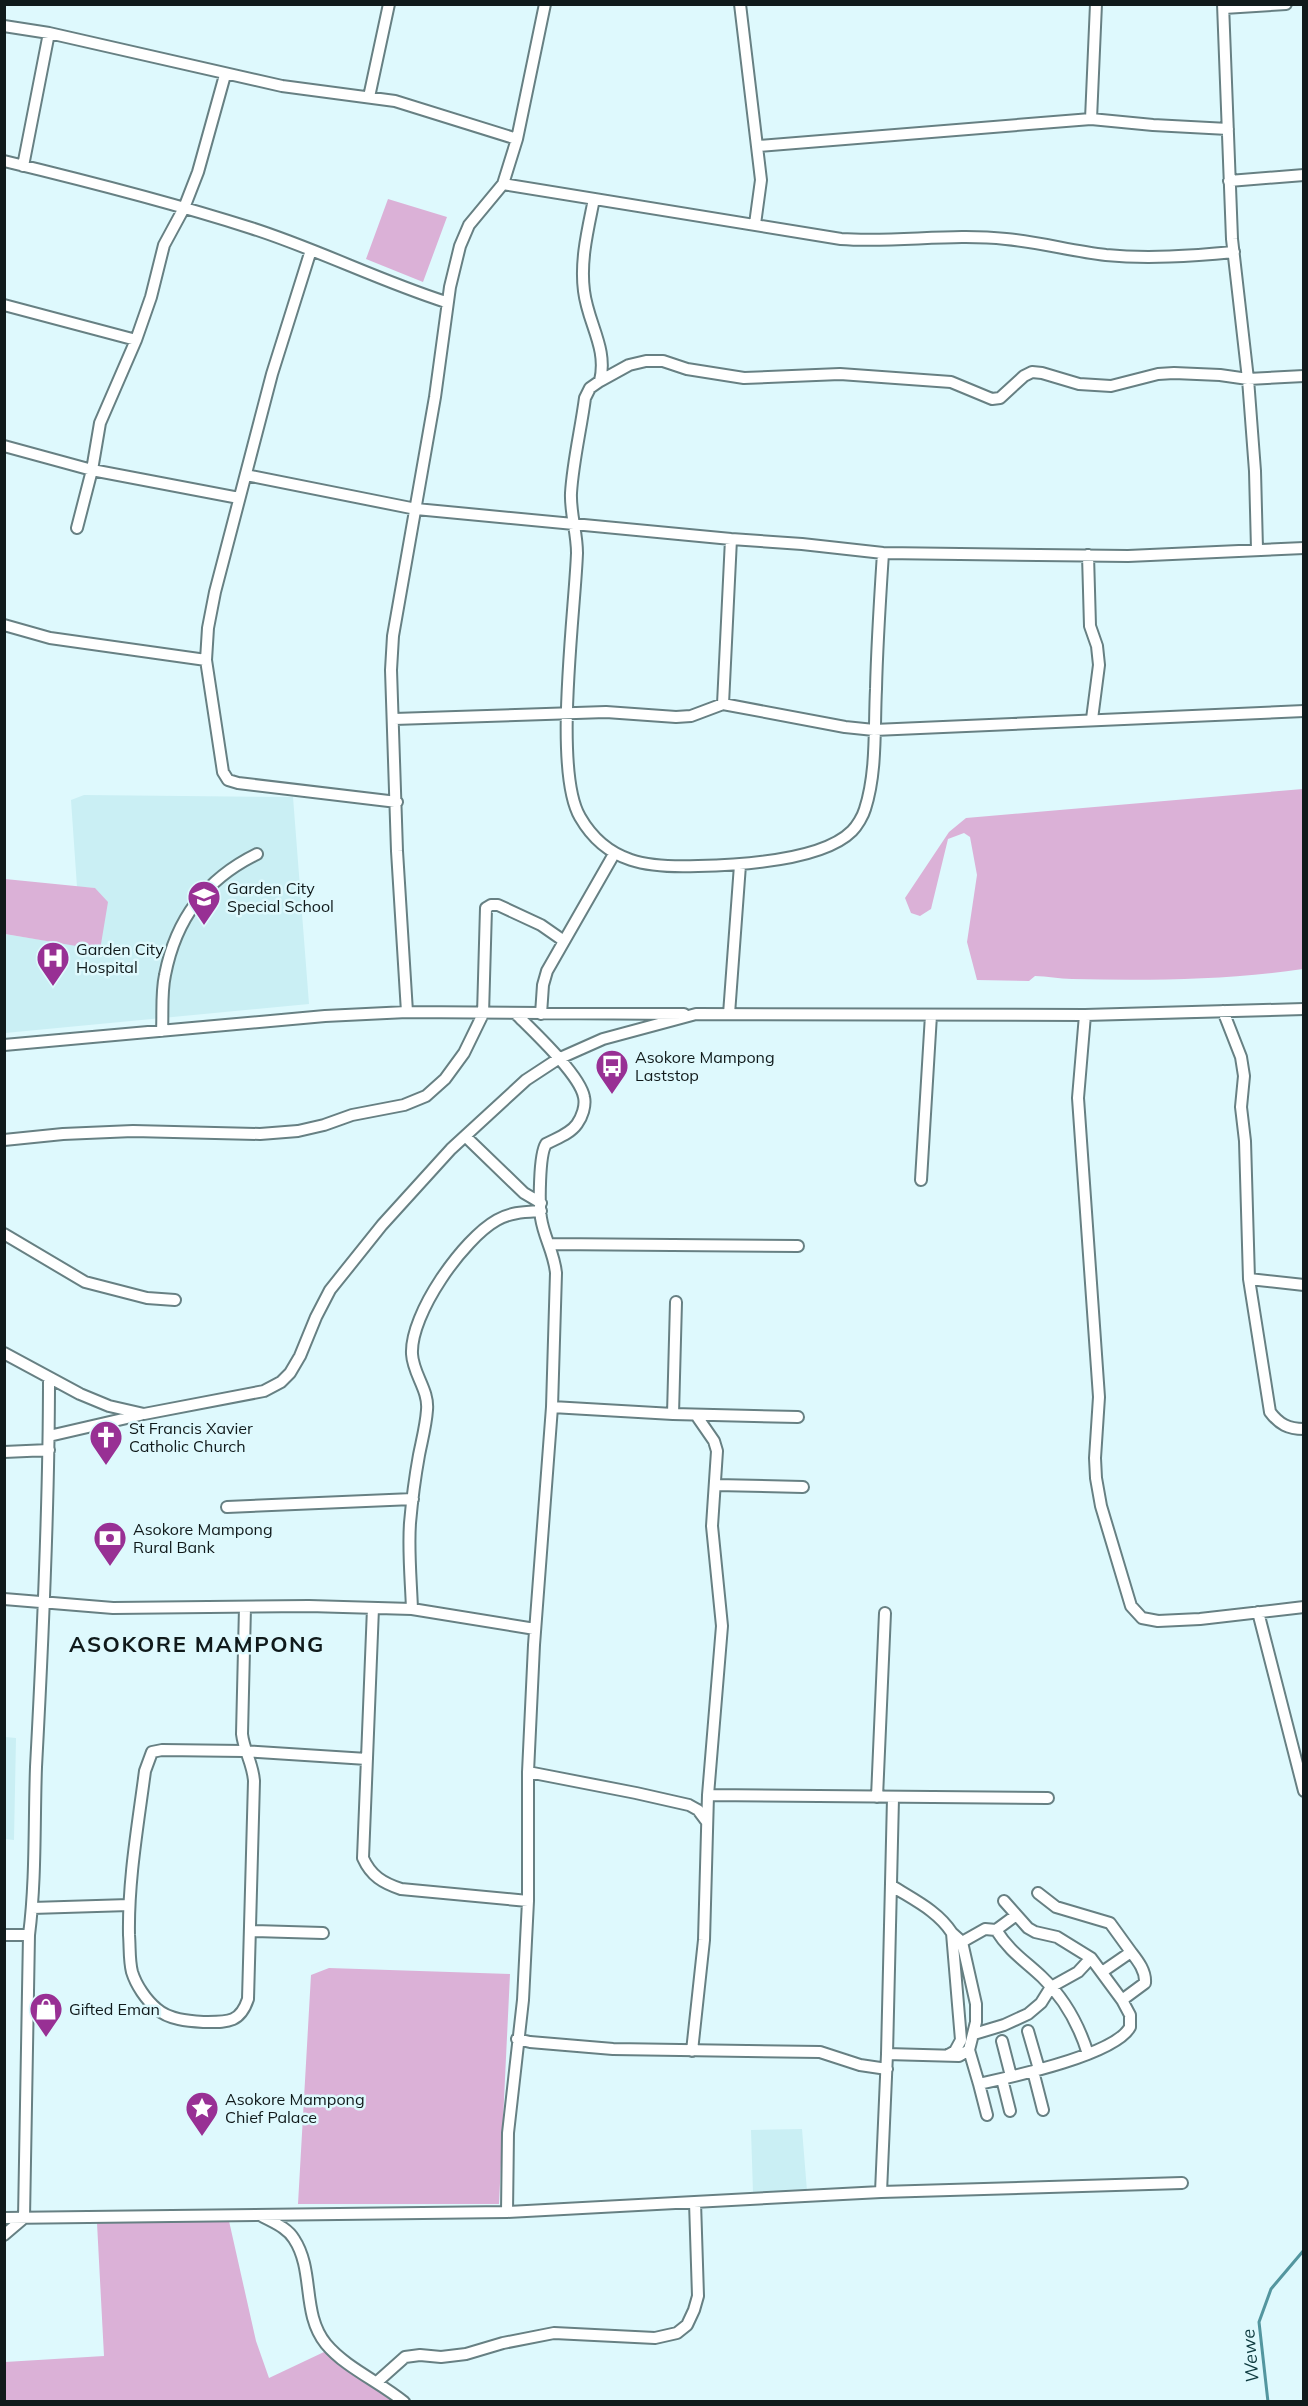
<svg xmlns="http://www.w3.org/2000/svg" width="1308" height="2406" font-family="Mulish,sans-serif">
<rect width="100%" height="100%" fill="#def9fd"/>
<path fill="#caeff4" d="M84 795 293 797 309 1004 5 1033 4 934 100 949 95 888 77 887 71 800Z
M5 1737 16 1738 14 1840 5 1839Z
M802 2129 807 2191 753 2193 751 2130Z"/>
<path fill="#dbb1d7" d="M388 199 447 217 423 282 366 259Z
M1303 789V969C1227 980 1149 981 1072 979 1059 979 1047 976 1035 976L1029 981 977 980 967 942 977 875 970 837 964 833 948 839 931 909 920 916 911 913 905 898 949 832 966 818Z
M5 879 95 888 108 902 100 950 5 934Z
M329 1968 510 1974 499 2204H298L311 1975Z
M229 2221 256 2341 269 2378 324 2352 394 2401 5 2402V2362L104 2356 97 2223Z"/>
<g fill="none" stroke-linecap="round" stroke-linejoin="round">
<path stroke="#53969f" stroke-width="3" d="M1268 2402 1259 2322 1271 2289 1304 2250"/>
<defs>
<path id="minor" d="M740 4 761 180 755 224
M1223 4 1232 239 1248 379 1255 471 1257 549
M1224 8 1286 4
M4 26 49 33 282 86 395 101 517 139
M369 97 389 4
M1091 119 1096 4
M758 146 1091 119 1153 125 1228 129
M4 161C87 181 170 202 251 228 317 249 380 281 446 302
M23 166 49 33
M1229 181 1304 175
M503 184 517 139 545 4
M594 199C588 229 580 260 584 291 588 324 608 348 600 381
M311 250 272 374 215 592 208 628 206 660 223 772 228 780 238 783 397 802
M4 305 136 340
M4 446 92 470 239 498
M246 475 416 509 731 539 802 544 883 553 1128 556 1304 548
M77 528 92 470 100 423 136 340 151 297 164 245 184 208 198 172 225 75
M883 553C880 599 877 644 876 689 874 728 877 772 865 809 863 816 857 826 852 831 822 861 739 865 698 866 649 868 607 864 580 817 553 771 575 611 577 553 577 532 570 513 571 493 573 461 581 429 585 398L590 388 600 381 629 365 646 361H663L687 369 744 378 840 374 951 382 992 399 1000 398 1024 376 1032 372 1042 373 1079 384 1111 386 1158 374 1174 373 1220 375 1248 379 1304 376
M1088 555 1090 626 1097 646 1099 665 1092 719
M4 625 50 638 206 660
M723 704 731 539
M394 719 606 712 676 717 691 716 723 704 845 727 874 730 1304 711
M1223 1011 1241 1057 1244 1076 1241 1107 1245 1141 1249 1279 1270 1412C1279 1424 1288 1429 1304 1429
M407 1012 397 851 391 670 393 636 435 397 450 287 460 246 469 225 503 184 841 239C896 243 951 233 1006 239 1039 242 1072 251 1106 255 1148 259 1191 256 1234 252
M541 1014 543 985 547 971 614 854
M729 1014 740 865
M1085 1015 1078 1098 1099 1397 1095 1458 1096 1478 1101 1506 1131 1606 1142 1618 1158 1621 1200 1619 1304 1607
M162 1031C163 1013 161 993 165 975 176 918 206 879 257 854
M4 1045 325 1016 407 1012 684 1014
M465 1136 524 1193 541 1203
M4 1140 63 1134 133 1131 260 1134 298 1131 324 1125 352 1115 404 1105 426 1096 445 1079 464 1053 483 1014 486 908 491 905H498L541 925 564 941
M921 1180 931 1015
M4 1234 85 1282 147 1298 175 1300
M550 1244 798 1246
M1249 1279 1304 1285
M4 1353 80 1394 109 1406 144 1414 264 1391 281 1382 290 1373 300 1356 316 1317 330 1290 382 1225 451 1149 526 1080 558 1059 603 1039 696 1014 1085 1015 1304 1009
M552 1407 673 1414 798 1417
M673 1414 676 1302
M49 1436 140 1415
M4 1452 49 1450
M716 1485 803 1487
M227 1507 413 1499
M4 1599 113 1608 309 1606 412 1609 535 1629
M245 1607 242 1734C244 1751 253 1764 254 1781L248 1999C240 2023 228 2022 205 2022 190 2021 169 2020 157 2009 146 2000 136 1985 132 1972 129 1960 130 1947 129 1935 128 1880 138 1825 145 1771L152 1752 162 1750 244 1751 367 1759
M373 1608 363 1858C371 1876 383 1883 401 1889L528 1901
M412 1609C411 1581 408 1551 410 1523 412 1500 415 1477 419 1455 422 1440 426 1425 427 1410 429 1390 413 1374 412 1354 410 1314 463 1239 497 1220 511 1212 525 1212 541 1211
M1258 1612 1304 1791
M528 1772 636 1793 689 1805 698 1810 707 1822
M708 1795 1048 1798
M877 1797 885 1613
M892 1886C914 1900 938 1911 952 1933L961 2040 955 2051 948 2055
M1038 1893 1056 1907 1110 1923 1131 1952
M32 1908 129 1905
M996 1930 1015 1916
M250 1931 323 1933
M4 1935H29
M962 1942 985 1929 996 1930C1010 1952 1024 1960 1042 1977 1064 1998 1079 2025 1088 2054
M1102 1972 1131 1952C1138 1961 1146 1971 1145 1983L1122 2000
M1028 2031 1039 2069
M974 2034 1004 2025 1028 2014 1041 2003 1051 1987 1078 1972 1091 1958
M517 2039 530 2042 613 2049 820 2052 860 2065 887 2069
M1002 2041 1011 2076
M969 2050 979 2084C1011 2077 1115 2055 1130 2027V2015L1122 2000 1091 1958 1057 1937 1035 1932 1028 1928 1004 1901
M692 2051 704 1940 708 1795 722 1626 712 1526 717 1451 714 1441 696 1415
M887 2054 959 2056 969 2050 976 2022V2004L962 1942 952 1933
M1033 2071 1043 2110
M1002 2079 1010 2111
M979 2084 987 2115
M881 2192 887 2054 893 1798
M507 2212 508 2133 523 2000 528 1901V1772L534 1645 552 1407 556 1273C554 1252 544 1238 541 1218 539 1204 539 1155 546 1144 557 1138 570 1134 577 1124 582 1117 586 1106 584 1097 580 1075 534 1032 517 1015
M260 2215C272 2222 287 2227 294 2239 315 2271 301 2313 326 2344 346 2368 380 2382 404 2402
M4 2218 507 2212 881 2192 1182 2183
M4 2235 24 2218 29 1935C36 1880 34 1823 36 1767 43 1637 49 1508 49 1379
M377 2382 405 2357 420 2355 441 2357 466 2354 503 2343 554 2333 655 2338 677 2333 687 2325 694 2310 698 2296 695 2202"/>
</defs>
<use href="#minor" stroke="#678083" stroke-width="14"/>
<use href="#minor" stroke="#fff" stroke-width="10"/>
</g>
<defs>
<symbol id="school-pin" viewBox="-11 -11 22 30"><path d="M0 17L-7.5 6A9.5 9.5 0 1 1 7.5 6Z" fill="#983094" stroke="#def9fd"/><path d="M0-5L7-2L0 1L-7-2ZM-4 1L0 2.5L4 1V4Q0 6-4 4Z" fill="#fff"/></symbol>
<symbol id="hospital-pin" viewBox="-11 -11 22 30"><path d="M0 17L-7.5 6A9.5 9.5 0 1 1 7.5 6Z" fill="#983094" stroke="#def9fd"/><path d="M-5-5h3v3.5h4V-5h3V5h-3V1.5h-4V5h-3Z" fill="#fff"/></symbol>
<symbol id="bus-pin" viewBox="-11 -11 22 30"><path d="M0 17L-7.5 6A9.5 9.5 0 1 1 7.5 6Z" fill="#983094" stroke="#def9fd"/><path d="M-5-6H5V4H4V6H2V4H-2V6H-4V4H-5ZM-3.5-4V0h7V-4ZM-3.5 1.2v1.5H-2V1.2ZM2 1.2v1.5H3.5V1.2Z" fill="#fff"/></symbol>
<symbol id="church-pin" viewBox="-11 -11 22 30"><path d="M0 17L-7.5 6A9.5 9.5 0 1 1 7.5 6Z" fill="#983094" stroke="#def9fd"/><path d="M-1.2-6h2.4v3.5h3.3v2.4h-3.3V6h-2.4V-.1h-3.3v-2.4h3.3Z" fill="#fff"/></symbol>
<symbol id="bank-pin" viewBox="-11 -11 22 30"><path d="M0 17L-7.5 6A9.5 9.5 0 1 1 7.5 6Z" fill="#983094" stroke="#def9fd"/><path d="M-6-4H6V4H-6ZM0-2.3a2.3 2.3 0 1 0 0 4.6a2.3 2.3 0 1 0 0-4.6Z" fill="#fff"/></symbol>
<symbol id="shop-pin" viewBox="-11 -11 22 30"><path d="M0 17L-7.5 6A9.5 9.5 0 1 1 7.5 6Z" fill="#983094" stroke="#def9fd"/><path d="M-5-2.5h2.3a2.7 3.5 0 0 1 5.4 0H5L5.5 6h-11ZM-1.5-2.5h3a1.5 2.3 0 0 0-3 0Z" fill="#fff"/></symbol>
<symbol id="sight-pin" viewBox="-11 -11 22 30"><path d="M0 17L-7.5 6A9.5 9.5 0 1 1 7.5 6Z" fill="#983094" stroke="#def9fd"/><path d="M0-6L1.8-2.2L6-1.7L2.9 1.2L3.7 5.4L0 3.3L-3.7 5.4L-2.9 1.2L-6-1.7L-1.8-2.2Z" fill="#fff"/></symbol>
</defs>
<g fill-rule="evenodd">
<use href="#school-pin" x="185" y="878" width="38" height="52"/>
<use href="#hospital-pin" x="34" y="939" width="38" height="52"/>
<use href="#bus-pin" x="593" y="1047" width="38" height="52"/>
<use href="#church-pin" x="87" y="1418" width="38" height="52"/>
<use href="#bank-pin" x="91" y="1519" width="38" height="52"/>
<use href="#shop-pin" x="27" y="1990" width="38" height="52"/>
<use href="#sight-pin" x="183" y="2089" width="38" height="52"/>
</g>
<g text-anchor="middle" dominant-baseline="central" stroke-width="5" stroke-linejoin="round" paint-order="stroke">
<g font-size="16" fill="#101a1b" stroke="#def9fd" text-anchor="start">
<text x="227" y="888">Garden City<tspan x="227" dy="18">Special School</tspan></text>
<text x="76" y="949">Garden City<tspan x="76" dy="18">Hospital</tspan></text>
<text x="635" y="1057">Asokore Mampong<tspan x="635" dy="18">Laststop</tspan></text>
<text x="129" y="1428">St Francis Xavier<tspan x="129" dy="18">Catholic Church</tspan></text>
<text x="133" y="1529">Asokore Mampong<tspan x="133" dy="18">Rural Bank</tspan></text>
<text x="69" y="2009">Gifted Eman</text>
<text x="225" y="2099">Asokore Mampong<tspan x="225" dy="18">Chief Palace</tspan></text>
</g>
<g font-size="18" font-style="italic" fill="#0c393e" stroke="#def9fd">
<text transform="translate(1250 2356) rotate(-95)">Wewe</text>
</g>
<g font-size="22" font-weight="bold" letter-spacing="1.5" fill="#101a1b" stroke="#def9fd">
<text x="197" y="1644">ASOKORE MAMPONG</text>
</g>
</g>
<rect width="1308" height="2406" fill="none" stroke="#101a1b" stroke-width="12"/>
</svg>
